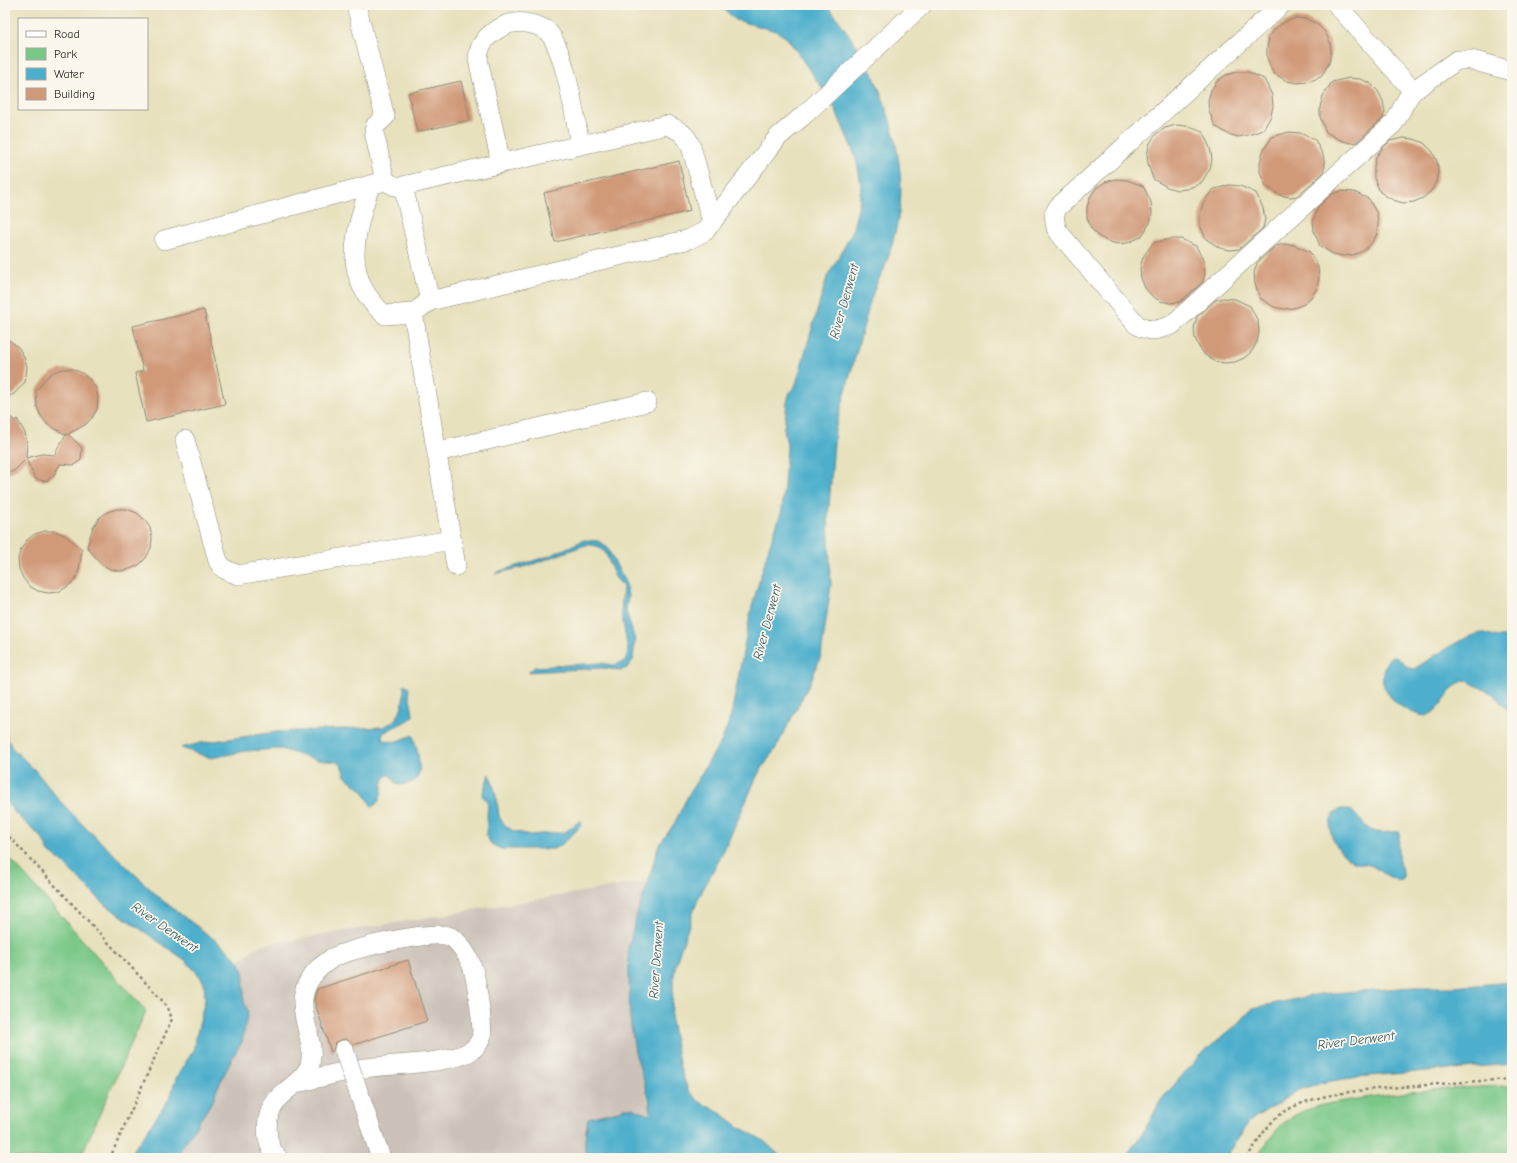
<svg xmlns="http://www.w3.org/2000/svg" width="1517" height="1163" font-family="'Comic Neue',sans-serif">
<rect width="100%" height="100%" fill="#fbf7ec"/>
<filter id="ink" filterUnits="userSpaceOnUse"><feTurbulence type="fractalNoise" baseFrequency=".025" numOctaves="2"/><feDisplacementMap in="SourceGraphic" scale="8" xChannelSelector="R" yChannelSelector="G"/><feConvolveMatrix kernelMatrix="1 2 1 2 8 2 1 2 1" color-interpolation-filters="sRGB"/></filter>
<filter id="wash" filterUnits="userSpaceOnUse"><feTurbulence type="fractalNoise" baseFrequency=".012" numOctaves="4" result="noise"/><feDisplacementMap in="SourceGraphic" scale="16" xChannelSelector="R" yChannelSelector="G"/><feGaussianBlur stdDeviation="0.9" result="paint"/><feColorMatrix in="noise" values="0 0 0 0 0 0 0 0 0 0 0 0 0 0 0 0 0 1.4 0 .05"/><feComposite in="paint" operator="in"/></filter>
<g filter="url(#wash)">
<rect width="100%" height="100%" fill="#e7e1bd"/>
<path fill="#ccc2b9" d="M649 881 637 914 628 949 627 963 628 993 635 1052 651 1112 648 1115 633 1108H623V1110L589 1118 585 1138V1158H176L242 1042 248 1011 244 1002V972L238 960 261 945Z"/>
<path fill="#7ac888" stroke="#527a5a" d="M5 853 146 1011 80 1158H5Z
M1512 1086V1158H1256C1267 1143 1278 1124 1295 1115 1312 1106 1331 1103 1351 1100 1404 1091 1458 1087 1512 1086Z"/>
<path fill="#4dafcc" stroke="#3c6d7c" d="M719 5H827L829 7C841 24 855 42 865 60 888 99 907 168 899 213 897 228 890 255 884 269 879 279 874 288 871 299L835 430 828 519 831 585 821 656 810 683 776 748 758 774 727 844 698 899 676 963 674 975 671 1020 680 1068 688 1090 700 1102 722 1114 738 1126 764 1141 782 1158H585V1138L588 1118 623 1110V1108H633L648 1115 651 1113 649 1098 635 1052 630 1018 628 949 637 914 647 887 658 847 674 824 690 792 722 740 731 716 751 610 768 550 782 510 787 446 784 428 787 403 789 394 796 384 827 277 839 257 852 232 859 204 861 186 859 172 855 155 832 102 787 38 776 31 736 20Z
M584 540 598 541 607 547 626 584 628 596 626 612 635 640 633 660 627 668 621 670 602 668 528 672 535 667 601 663 613 665 624 662 627 657 628 650 621 612 623 587C621 583 618 581 615 577 607 561 609 543 585 545L531 565 495 574 500 571 549 556Z
M1484 633 1498 637H1512V714L1493 694 1465 680C1447 686 1444 710 1426 716 1405 714 1375 692 1384 669 1386 664 1387 659 1392 656 1402 655 1404 669 1414 669 1429 660 1468 632 1484 633Z
M404 684 408 686 413 715 412 718 383 733 382 739C393 745 402 739 413 735 416 746 425 774 414 781 410 784 403 784 398 785L390 775H387C378 784 387 799 372 807L363 791 345 776 341 764 338 762 317 760 281 749 246 751 211 758 181 748 201 743 276 732 383 727C402 720 404 703 404 684Z
M5 733 12 748 34 769 59 800 84 826 162 900 223 946 238 960 242 967 244 972V1002L248 1011 242 1042 232 1058 215 1093V1097L175 1158H128L169 1099 177 1076 193 1051 205 999 204 983 199 975 185 960 103 903 61 861 49 852 42 838 17 815 5 801Z
M489 774 491 777 497 800 499 817 505 825 513 831 530 835 565 832 581 820V826L560 846 553 849H501L491 844 486 835 488 801 482 796Z
M1340 809C1355 806 1360 824 1371 830 1380 835 1390 831 1400 832 1399 842 1397 851 1399 861 1400 868 1406 873 1402 880 1395 883 1380 870 1372 866 1366 863 1360 865 1354 862 1337 854 1318 823 1340 809Z
M1512 982V1064L1357 1077 1325 1082 1299 1090 1254 1118 1248 1123 1225 1158H1125L1147 1126 1161 1100 1199 1056 1238 1024 1253 1008 1320 994 1414 987H1454Z"/>
<g id="blocks">
<path fill="#d09978" d="M1296 18 1307 19 1317 24 1325 32 1330 42 1331 53 1329 63 1321 77 1307 82 1297 83 1287 81 1273 73 1267 58V48L1269 37 1276 28 1285 22Z
M1237 72H1248L1264 79 1272 95 1273 106 1271 116 1263 130 1248 135 1238 137 1228 134 1215 126 1209 111 1208 101 1211 90 1217 81 1226 75Z
M1349 78 1360 79 1370 83 1378 91 1383 101 1385 112 1383 118 1357 142 1350 143 1340 140 1326 132 1320 117V107L1323 96 1332 82Z
M461 81 470 120 417 132 408 93Z
M1176 125 1187 126 1203 132 1210 148 1212 159 1210 169 1201 183 1187 189 1177 190 1167 187 1153 179 1148 164 1147 154 1150 143 1156 134 1165 128Z
M1289 132 1300 133 1315 140 1323 155 1325 166 1323 173 1297 196 1290 197 1279 195 1266 186 1260 172V162L1263 151 1272 137Z
M1403 138 1414 139 1424 143 1432 151 1437 161 1438 172 1436 182 1431 191 1423 198 1414 202 1403 203 1393 200 1380 192 1374 178V167L1376 157 1381 150 1390 141Z
M679 161 690 211 555 242 544 193Z
M1116 179 1127 180 1143 186 1151 202 1152 213 1150 223 1141 237 1127 243 1117 244 1107 241 1098 236 1091 228 1087 218V208L1090 197 1096 188 1105 182Z
M1229 185 1240 186 1256 193 1263 208 1265 219 1263 228 1239 249 1230 250 1220 248 1206 239 1200 225V214L1203 204 1212 190Z
M1342 191 1354 192 1369 199 1377 214 1378 225 1376 236 1371 244 1363 251 1353 255 1343 256 1333 254 1320 246 1314 231 1313 221 1318 207 1332 194Z
M1170 239H1181L1196 246 1204 262 1205 272 1203 282 1180 302 1170 303 1160 301 1152 296 1145 288 1141 278 1140 268 1143 257 1153 243Z
M1283 244 1294 245 1310 252 1318 267 1319 278 1317 288 1311 297 1304 304 1294 308 1284 309 1274 307 1260 298 1255 284 1254 273 1257 263 1275 246Z
M1223 298 1235 299 1250 306 1258 321 1259 332 1257 342 1252 351 1244 358 1235 362 1224 363 1214 361 1205 355 1199 347 1195 338 1194 328 1197 317 1216 300Z
M204 310 225 404 146 422 135 373 143 371 133 326Z
M5 337 19 348 24 357 27 367 25 382 14 394 5 398Z
M63 369H73L82 373 90 380 96 388 98 398 97 409 92 418 85 425 68 434 82 448 81 460 74 465 60 464 54 475 48 480 43 481 35 478 26 459 15 470 5 475V412L15 421 17 419 25 433 27 443 26 458 42 454 55 455 58 447 67 434 66 435 47 424 41 416 37 407 36 391 45 379 53 372Z
M117 509H127L137 513 144 519 150 528 152 538 151 548 146 558 139 565 130 569 120 571 110 569 101 564 87 547 93 527 99 518 107 512Z
M45 531H55L65 535 82 549 79 570 75 580 67 587 58 592 48 593 38 591 29 586 23 578 19 569 18 559 21 549 27 540 35 534Z
M408 960 427 1021 353 1045 346 1039 341 1040 335 1043 333 1051 331 1052 314 1000 317 989Z"/>
</g>
</g>
<g filter="url(#ink)">
<use href="#blocks" fill-opacity="0" stroke="#898674" stroke-width="1"/>
<g fill="none" stroke-linecap="round" stroke-linejoin="round">
<defs>
<path id="minor" d="M356 5 385 117 375 126 374 132 385 181
M1281 5 1058 207 1054 214 1056 228 1060 234 1137 325C1150 333 1159 330 1172 325L1393 124C1401 114 1404 100 1413 91L1457 60H1471L1512 71
M1337 5 1413 91
M501 163 478 59C479 43 488 34 502 27 509 23 518 22 526 23 532 24 540 26 546 30 565 46 575 118 580 144
M370 185C355 234 340 277 385 315L413 313 430 301 690 239 705 231 778 137 804 115 922 5
M403 186 430 301
M164 240 385 181 395 186H403L667 125C679 130 686 134 691 146L712 223
M413 313 456 566
M185 440 218 561 224 569 238 575 452 540
M437 452 647 402
M355 1082 381 1158
M278 1158C264 1144 264 1116 276 1101 283 1091 295 1086 303 1076 305 1073 309 1069 310 1065 318 1031 284 1003 319 968 323 965 328 961 332 958 349 949 436 928 451 937 460 942 470 959 473 969 476 979 484 1029 481 1038 479 1044 474 1049 469 1052 448 1064 390 1064 365 1068 342 1071 319 1078 297 1083"/>
</defs>
<use href="#minor" stroke="#898674" stroke-width="20"/>
<path stroke="#898674" stroke-width="2.5" stroke-dasharray="3 3" stroke-linecap="butt" d="M5 832 160 998 168 1008 172 1019 110 1158
M1246 1158C1260 1141 1265 1124 1284 1112 1317 1091 1377 1089 1415 1086 1447 1083 1480 1081 1512 1079"/>
<use href="#minor" stroke="#fff" stroke-width="19"/>
<defs>
<path id="minor-bridge" d="M344 1050 355 1082"/>
</defs>
<use href="#minor-bridge" stroke="#898674" stroke-width="20" stroke-linecap="butt"/>
<use href="#minor-bridge" stroke="#fff" stroke-width="19"/>
</g>
</g>
<g text-anchor="middle" dominant-baseline="central" stroke-width="3.5" stroke-linejoin="round" paint-order="stroke">
<g font-size="13" font-style="italic" fill="#375963" stroke="#fbf7ec">
<text transform="translate(844 301) rotate(-74)">River Derwent</text>
<text transform="translate(767 622) rotate(-75)">River Derwent</text>
<text transform="translate(165 927) rotate(35)">River Derwent</text>
<text transform="translate(656 960) rotate(-86)">River Derwent</text>
<text transform="translate(1356 1040) rotate(-7)">River Derwent</text>
</g>
</g>
<rect width="1517" height="1163" fill="none" stroke="#fbf7ec" stroke-width="20"/>
<rect x="18" y="18" width="130" height="92" fill="#fbf7ec" stroke="#a8a59f"/>
<rect x="26" y="31" width="20" height="6" fill="#ffffff" stroke="#a8a59f"/>
<text x="54" y="38" font-size="12" fill="#2b2b2b">Road</text>
<rect x="26" y="48" width="20" height="12" fill="#7ac888" stroke="#a8a59f"/>
<text x="54" y="58" font-size="12" fill="#2b2b2b">Park</text>
<rect x="26" y="68" width="20" height="12" fill="#4dafcc" stroke="#a8a59f"/>
<text x="54" y="78" font-size="12" fill="#2b2b2b">Water</text>
<rect x="26" y="88" width="20" height="12" fill="#d09978" stroke="#a8a59f"/>
<text x="54" y="98" font-size="12" fill="#2b2b2b">Building</text>
</svg>
